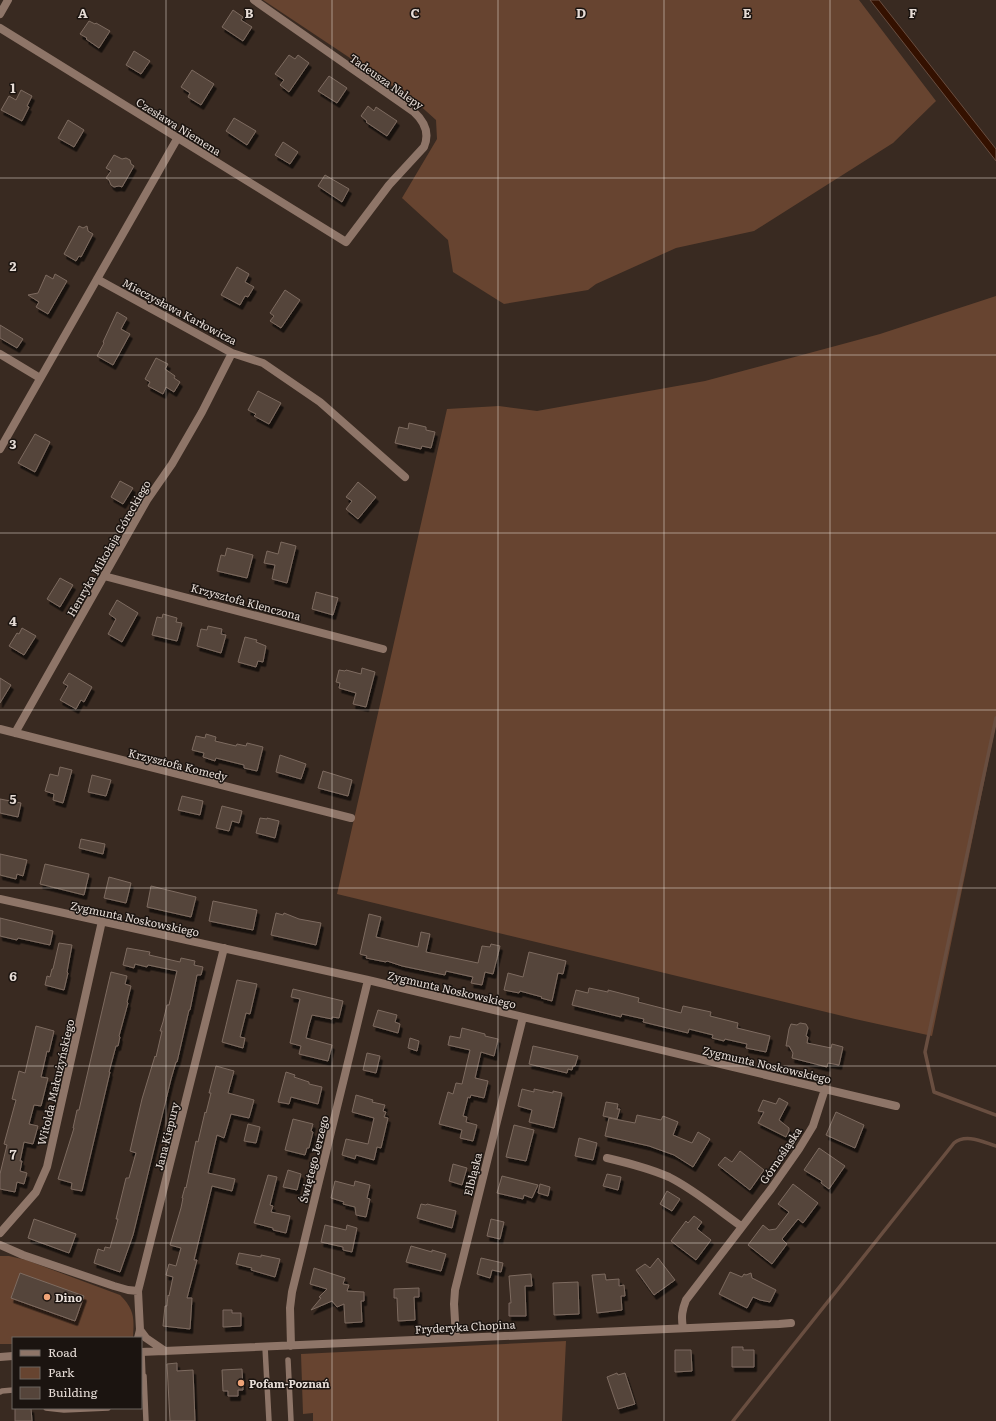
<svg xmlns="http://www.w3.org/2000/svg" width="996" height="1421" font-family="Literata,serif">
<defs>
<filter id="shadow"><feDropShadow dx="2.5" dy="4.5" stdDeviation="0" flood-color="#0009"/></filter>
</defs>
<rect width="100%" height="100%" fill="#392a21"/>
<path fill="#674430" d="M263 0H859L936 101 893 143 754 231 676 248 596 284 588 290 504 304 453 272 448 240 402 198 437 139 436 120 416 102Z
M996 296V724L932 1036 855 1019 337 894 447 409 499 406 537 411 705 381 880 334Z
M0 1256H9L26 1260 120 1295C135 1310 134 1318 133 1338H13V1344H0Z
M566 1341 562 1421H313V1413L303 1414 301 1354Z"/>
<path fill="#341100" stroke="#694e40" d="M870 0H879L996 149V161Z"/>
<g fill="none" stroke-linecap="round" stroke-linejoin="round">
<path stroke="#694e40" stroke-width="3.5" d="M996 718 925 1052 934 1092 996 1115
M733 1421 954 1143C966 1133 983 1142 996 1146"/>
</g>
<path fill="#55443a" stroke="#7d6b60" filter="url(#shadow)" d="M233 10 243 17 241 20 252 27 243 41 222 27Z
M89 21 95 24 96 23 110 31 99 48 86 39 87 38 80 34Z
M134 51 150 61 141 74 126 65Z
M289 55 295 59 298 55 309 63 289 92 280 85 284 80 275 74Z
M192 70 214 84 201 105 188 97 190 93 181 87Z
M329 76 347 88 337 103 318 91Z
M21 90 32 96 27 106 29 107 22 121 1 110 9 96 16 100Z
M368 106 374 111 376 107 397 121 387 136 366 122 367 121 361 116Z
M234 118 256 131 247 145 226 131Z
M68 120 84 130 74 147 58 138Z
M283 142 298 152 290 164 275 155Z
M114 155 122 159 126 158 130 160 131 164 134 166 122 187 119 186 114 187 111 185 109 180 106 178 111 171 106 168Z
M325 175 349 189 342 202 318 186Z
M79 226 83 228 87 226 88 231 93 234 81 257 79 256 76 261 64 254Z
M237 267 249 274 245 282 254 287 248 297 245 296 240 305 221 295Z
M55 274 67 281 48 314 36 307 39 302 28 295 38 293 46 275 53 279Z
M285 290 300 300 281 328 270 321 274 316 270 313Z
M117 312 127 318 121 329 130 334 113 365 97 356 104 343 103 342Z
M0 325 23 339 17 348 0 338Z
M156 358 168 364 165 369 175 376 174 378 180 382 174 392 166 387 163 394 148 386 150 382 145 379Z
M258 391 281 403 269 424 254 416 256 414 248 410Z
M409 423 426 427V430L435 432 431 448 422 446 421 449 395 443 399 427 408 429Z
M35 434 50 442 35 472 18 463Z
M120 481 133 488 123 504 111 497Z
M358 482 376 497 358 519 346 509 352 501 346 497Z
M281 542 296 546 287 583 272 579 275 565 264 563 267 551 278 554Z
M227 548 253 555 247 578 217 571 221 555 225 556Z
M60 578 73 585 60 607 47 599Z
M316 592 338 598 333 615 312 609Z
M117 600 138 613 122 642 108 634 116 619 109 614Z
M163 614 177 618 176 622 182 623 177 641 152 635 157 617 162 618Z
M208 626 222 629 221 634 226 635 221 653 197 646 201 629 207 630Z
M22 628 36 636 24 655 9 646 17 633 19 634Z
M245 637 257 640 256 642 266 646 263 662 258 661 256 667 238 662Z
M362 668 375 672 366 707 353 704 356 693 339 688 340 683 336 682 339 670 345 671 346 670 361 674Z
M69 673 92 687 84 702 81 700 76 709 60 700 68 686 63 683Z
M0 678 11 685 0 703Z
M206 734 216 737 215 741 236 746 237 744 246 746 247 743 263 747 257 771 244 768V765L216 758 215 761 203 757 204 753 192 750 196 736 205 738Z
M280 755 306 764 301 779 276 772Z
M60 767 72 770 63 803 53 800 54 794 45 791 50 774 58 776Z
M323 771 352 780 348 796 318 788Z
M92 775 111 780 106 796 88 792Z
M182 796 203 801 200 815 178 810Z
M0 799 21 803 18 817 0 813Z
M222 806 242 811 239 823 232 821 229 831 216 828Z
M260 818 267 819V818L279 821 275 838 256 833Z
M81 839 105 844 103 854 79 848Z
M0 854 27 860 23 876 17 874 16 879 0 875Z
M45 864 89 874 84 895 40 884Z
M109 877 131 883 126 903 104 898Z
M151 886 196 897 191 917 147 907Z
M213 901 257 910 253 930 209 921Z
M276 913 283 915 284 913 299 919 321 923 316 945 271 935Z
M369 914 381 917 376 937 418 947 421 932 430 934 426 952 478 963 482 946 490 947 491 944 500 946 493 974 485 972 482 985 471 983 473 977 446 971 445 975 402 966 387 961 386 962 366 958 367 956 360 954Z
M0 918 53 931 50 945 18 938 17 940 0 936Z
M59 943 72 945 67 972 68 973 64 990 45 985 47 976 50 977 52 969H53Z
M127 948 150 952 149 955 180 962 181 958 195 961 194 965 203 967 201 975H197L190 1010H189L177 1062H176L171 1079 133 1235 120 1272 94 1263 98 1249 104 1251 105 1247 110 1248 118 1219H116L126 1178H129L136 1153 130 1151 142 1099 155 1056 156 1057 162 1031H160L163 1022 167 1005H169L177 971 148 965 147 967 135 964 134 968 123 965Z
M529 952 566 961 563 974 558 973 552 1001 541 998 542 997 520 991 519 993 504 990 508 973 523 977Z
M111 972 127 976 125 984 131 986 127 1002 128 1003 119 1036 120 1037 118 1046H116L109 1072H110L82 1191 71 1189 72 1183 58 1179 74 1128H73L77 1110H79Z
M237 980 257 984 250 1014 246 1013 240 1037 245 1038 243 1048 222 1042Z
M589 988 608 992V990L639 998 638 1002 681 1013 683 1006 711 1012 710 1016 738 1023 737 1028 770 1036 766 1052 746 1048 747 1044 725 1039 724 1041 712 1038 713 1035 689 1029 688 1033 643 1022 644 1019 622 1014 621 1017 572 1005 576 990 588 993Z
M293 989 343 1001 339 1018 332 1017V1019L312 1015 309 1025 306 1038 332 1045 328 1061 299 1054 301 1046 290 1043 300 999 291 997Z
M378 1010 397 1015 395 1022 400 1024 398 1033 373 1026Z
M800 1023 806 1024 808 1028 806 1036 808 1037 807 1043 831 1048 832 1044 843 1047 839 1065 828 1063 827 1067 792 1058 793 1053 789 1046H786L789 1029 791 1024 797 1025Z
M36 1026 54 1031 49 1052 47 1051 41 1077 48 1078 41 1106 34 1105 29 1124 38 1126 33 1144 24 1142 20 1161H22L20 1171 27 1173 24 1184 17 1182 15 1192 0 1189V1174L7 1145 4 1144 16 1100 12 1099 19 1071 25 1073Z
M462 1028 485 1034V1036L498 1039 494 1056 481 1052 475 1078 488 1081 484 1098 471 1095 470 1098 468 1097 463 1116 467 1117 466 1122 477 1125 473 1141 460 1138 462 1130 439 1124 448 1092 453 1094 456 1083 462 1084 470 1050 448 1045 450 1036 460 1038Z
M410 1038 419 1041 417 1051 408 1048Z
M533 1046 578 1056 575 1066H573L572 1070 568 1069 567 1073 529 1064Z
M367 1053 380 1056 376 1073 363 1070Z
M216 1066 234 1071 228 1093 254 1100 249 1118 231 1114 224 1138 217 1135 208 1173 235 1179 232 1191 212 1186 194 1260H197L187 1298H192L190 1329 163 1326 165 1306H167L168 1295 169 1296 173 1277 166 1275 169 1264 176 1266 181 1248 170 1245 181 1208 183 1198H182L185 1187 186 1188 196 1141 198 1142 205 1112 206 1113 211 1093H209Z
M286 1072 295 1075 294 1077 309 1082V1084L322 1087 318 1104 291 1097 289 1104 278 1102Z
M522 1089 534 1092V1089L553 1093V1091L562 1093 554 1128 529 1122 532 1110 518 1106Z
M356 1095 373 1100 372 1102 385 1105 383 1111 386 1112 384 1117 388 1118 381 1148 377 1147 374 1160 356 1155 355 1159 342 1155 346 1139 368 1144 374 1118 352 1112Z
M779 1098 788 1103 779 1120 789 1128V1131L786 1137 758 1123 764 1112 758 1111 763 1100 776 1104Z
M606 1102 618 1104 617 1109H620L617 1119 603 1116Z
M836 1112 864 1125 855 1148 826 1135Z
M637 1115 661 1120 663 1116 678 1122 673 1135 692 1143 698 1132 710 1139 693 1167 674 1155 649 1146 605 1136 609 1118 635 1123Z
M293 1119 313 1124 311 1131 313 1132 309 1148H307L305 1155 285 1150Z
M248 1124 260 1127 256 1143 244 1141Z
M514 1125 534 1130 526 1161 506 1157Z
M579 1138 597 1143 593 1160 575 1156Z
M819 1148 845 1166 829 1189 821 1183 822 1181 804 1170Z
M740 1151 764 1170 750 1190 718 1165 725 1157 732 1162Z
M453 1164 467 1168 462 1185 449 1181Z
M288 1170 301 1174 297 1190 283 1187Z
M607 1174 621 1177 618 1190 603 1186Z
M268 1175 277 1177 270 1205 273 1206 271 1212 290 1216 286 1233 273 1230V1228L254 1223Z
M502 1176 538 1185 532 1198 524 1195 523 1199 497 1193Z
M335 1181 354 1186 355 1181 370 1185 367 1198 370 1199 366 1217 356 1215 355 1207 343 1204 344 1202 331 1198Z
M540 1184 550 1187 548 1196 538 1193Z
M793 1184 818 1203 803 1223 798 1219 782 1239 787 1244 772 1264 748 1245 763 1225 769 1230 776 1229 789 1212 778 1204Z
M667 1191 680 1199 672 1211 660 1204Z
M421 1204 426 1205 427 1204 456 1211 452 1228 417 1218Z
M694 1216 702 1222 697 1229 711 1240 696 1260 671 1241 686 1221 688 1223Z
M34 1219 76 1234 69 1253 28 1238Z
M491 1219 504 1222 500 1239 487 1236Z
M325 1225 346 1230 347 1225 357 1228 352 1252 343 1250V1247L321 1242Z
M411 1246 432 1252V1250L446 1254 441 1271 406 1262Z
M239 1253 261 1257V1255L280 1259 275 1277 251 1270 252 1268 236 1264Z
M481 1258 503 1263 501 1272 492 1270 490 1278 477 1274Z
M658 1258 675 1280 654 1295 636 1270 645 1264 650 1268Z
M314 1268 345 1278 343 1284 349 1285 347 1291 364 1292V1301H361L362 1322 345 1323 344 1304 337 1307 332 1301 311 1310 321 1298 319 1297 327 1289 310 1284Z
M730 1272 742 1277 744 1274 746 1275 751 1273 752 1278 776 1290 770 1302 760 1300 753 1297 747 1308 719 1294Z
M20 1273 84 1296 75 1321 11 1298Z
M531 1274 532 1286H525L526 1316H509V1303H511L509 1276Z
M605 1274 606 1280 619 1279V1286L624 1285 625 1296H621L622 1310 597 1313 592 1275Z
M578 1282 579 1314 554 1315 553 1283Z
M419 1288V1297H414L415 1320 398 1321 397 1298H394V1289Z
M223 1310H232V1313H241V1326L223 1327Z
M732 1347H743V1350H754V1367H732Z
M675 1350H691L692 1371 675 1372Z
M177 1363V1371L193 1370 195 1421H170L167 1364Z
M242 1369 243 1390H238V1396H228V1391H223L222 1370Z
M617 1373 618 1375 625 1373 635 1404 618 1409 607 1377Z
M15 1408H31L32 1421H15Z"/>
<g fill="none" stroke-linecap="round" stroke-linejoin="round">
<path stroke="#8e7568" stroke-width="5.5" d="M265 1347 269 1421
M142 1352 143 1379
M288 1360 291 1421
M144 1376 146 1421
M0 1392 2 1391 13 1390
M46 1408 64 1410 108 1408"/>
<path stroke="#8e7568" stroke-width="8" d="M0 28 346 242 389 185 424 147C430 133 425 122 414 112L254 0
M97 279 232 353 263 363 320 402 405 477
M0 354 40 378
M0 449 177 139
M104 576 383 649
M0 729 351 818
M15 733 147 500 172 464 202 412 232 353
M0 899 368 980 896 1106
M607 1158C628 1163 649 1168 669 1177 695 1190 718 1210 741 1226
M0 1233 36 1192 47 1167 102 921
M0 1245 23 1255 114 1286 128 1290 138 1291
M683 1328C681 1317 682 1310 686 1300L771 1189 799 1149 813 1126 825 1089
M140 1330 146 1338 165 1351
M138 1338 140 1330 138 1291 224 948
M456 1338 454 1304 455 1290 523 1017
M291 1346 290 1308 292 1292 368 980
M141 1352 779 1324 791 1323
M0 1357 13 1356"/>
<path stroke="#8e7568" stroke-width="8" d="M0 14 8 0"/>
</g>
<path fill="none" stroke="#e6dcd6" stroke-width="1" stroke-opacity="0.55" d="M166 0V1421M332 0V1421M498 0V1421M664 0V1421M830 0V1421M0 178H996M0 355H996M0 533H996M0 710H996M0 888H996M0 1066H996M0 1243H996"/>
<g fill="#efa377" stroke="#1b1410" stroke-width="1.5">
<circle cx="47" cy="1297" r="4"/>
<circle cx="241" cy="1383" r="4"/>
</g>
<g text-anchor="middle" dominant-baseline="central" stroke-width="3" stroke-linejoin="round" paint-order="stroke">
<g font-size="11" fill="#e6dcd6" stroke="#1b1410">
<text transform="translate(387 81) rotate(35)">Tadeusza Nalepy</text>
<text transform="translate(179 126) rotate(32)">Czesława Niemena</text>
<text transform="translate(180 311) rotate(28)">Mieczysława Karłowicza</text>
<text transform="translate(108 548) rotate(-60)">Henryka Mikołaja Góreckiego</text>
<text transform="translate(246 601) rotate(15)">Krzysztofa Klenczona</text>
<text transform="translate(178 764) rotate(14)">Krzysztofa Komedy</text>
<text transform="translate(135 918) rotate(12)">Zygmunta Noskowskiego</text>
<text transform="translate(452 989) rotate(13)">Zygmunta Noskowskiego</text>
<text transform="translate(767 1064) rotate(13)">Zygmunta Noskowskiego</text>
<text transform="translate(55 1082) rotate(-77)">Witolda Małcużyńskiego</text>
<text transform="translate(166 1136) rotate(-76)">Jana Kiepury</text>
<text transform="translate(780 1155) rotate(-56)">Górnośląska</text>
<text transform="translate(313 1159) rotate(-76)">Świętego Jerzego</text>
<text transform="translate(472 1174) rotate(-76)">Elbląska</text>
<text transform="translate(465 1326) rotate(-3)">Fryderyka Chopina</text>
</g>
<g font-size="11" font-weight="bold" fill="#e6dcd6" stroke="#1b1410" text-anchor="start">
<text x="55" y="1297">Dino</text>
<text x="249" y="1383">Pofam-Poznań</text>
</g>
</g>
<g font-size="13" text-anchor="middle" font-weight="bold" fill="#e6dcd6" stroke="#1b1410" stroke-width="3" stroke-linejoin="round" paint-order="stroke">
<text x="83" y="18">A</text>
<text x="249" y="18">B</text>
<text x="415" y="18">C</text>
<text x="581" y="18">D</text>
<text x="747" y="18">E</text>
<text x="913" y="18">F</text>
<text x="13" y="93">1</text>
<text x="13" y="271">2</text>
<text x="13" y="449">3</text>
<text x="13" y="626">4</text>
<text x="13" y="804">5</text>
<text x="13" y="981">6</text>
<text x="13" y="1159">7</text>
</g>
<rect x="12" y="1337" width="130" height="72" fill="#1b1410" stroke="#6c645f"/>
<rect x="20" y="1350" width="20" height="6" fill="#8e7568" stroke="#6c645f"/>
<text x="48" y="1357" font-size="12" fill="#e6dcd6">Road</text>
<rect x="20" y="1367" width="20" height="12" fill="#674430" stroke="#6c645f"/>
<text x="48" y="1377" font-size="12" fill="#e6dcd6">Park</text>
<rect x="20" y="1387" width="20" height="12" fill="#55443a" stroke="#6c645f"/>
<text x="48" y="1397" font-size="12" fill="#e6dcd6">Building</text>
</svg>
